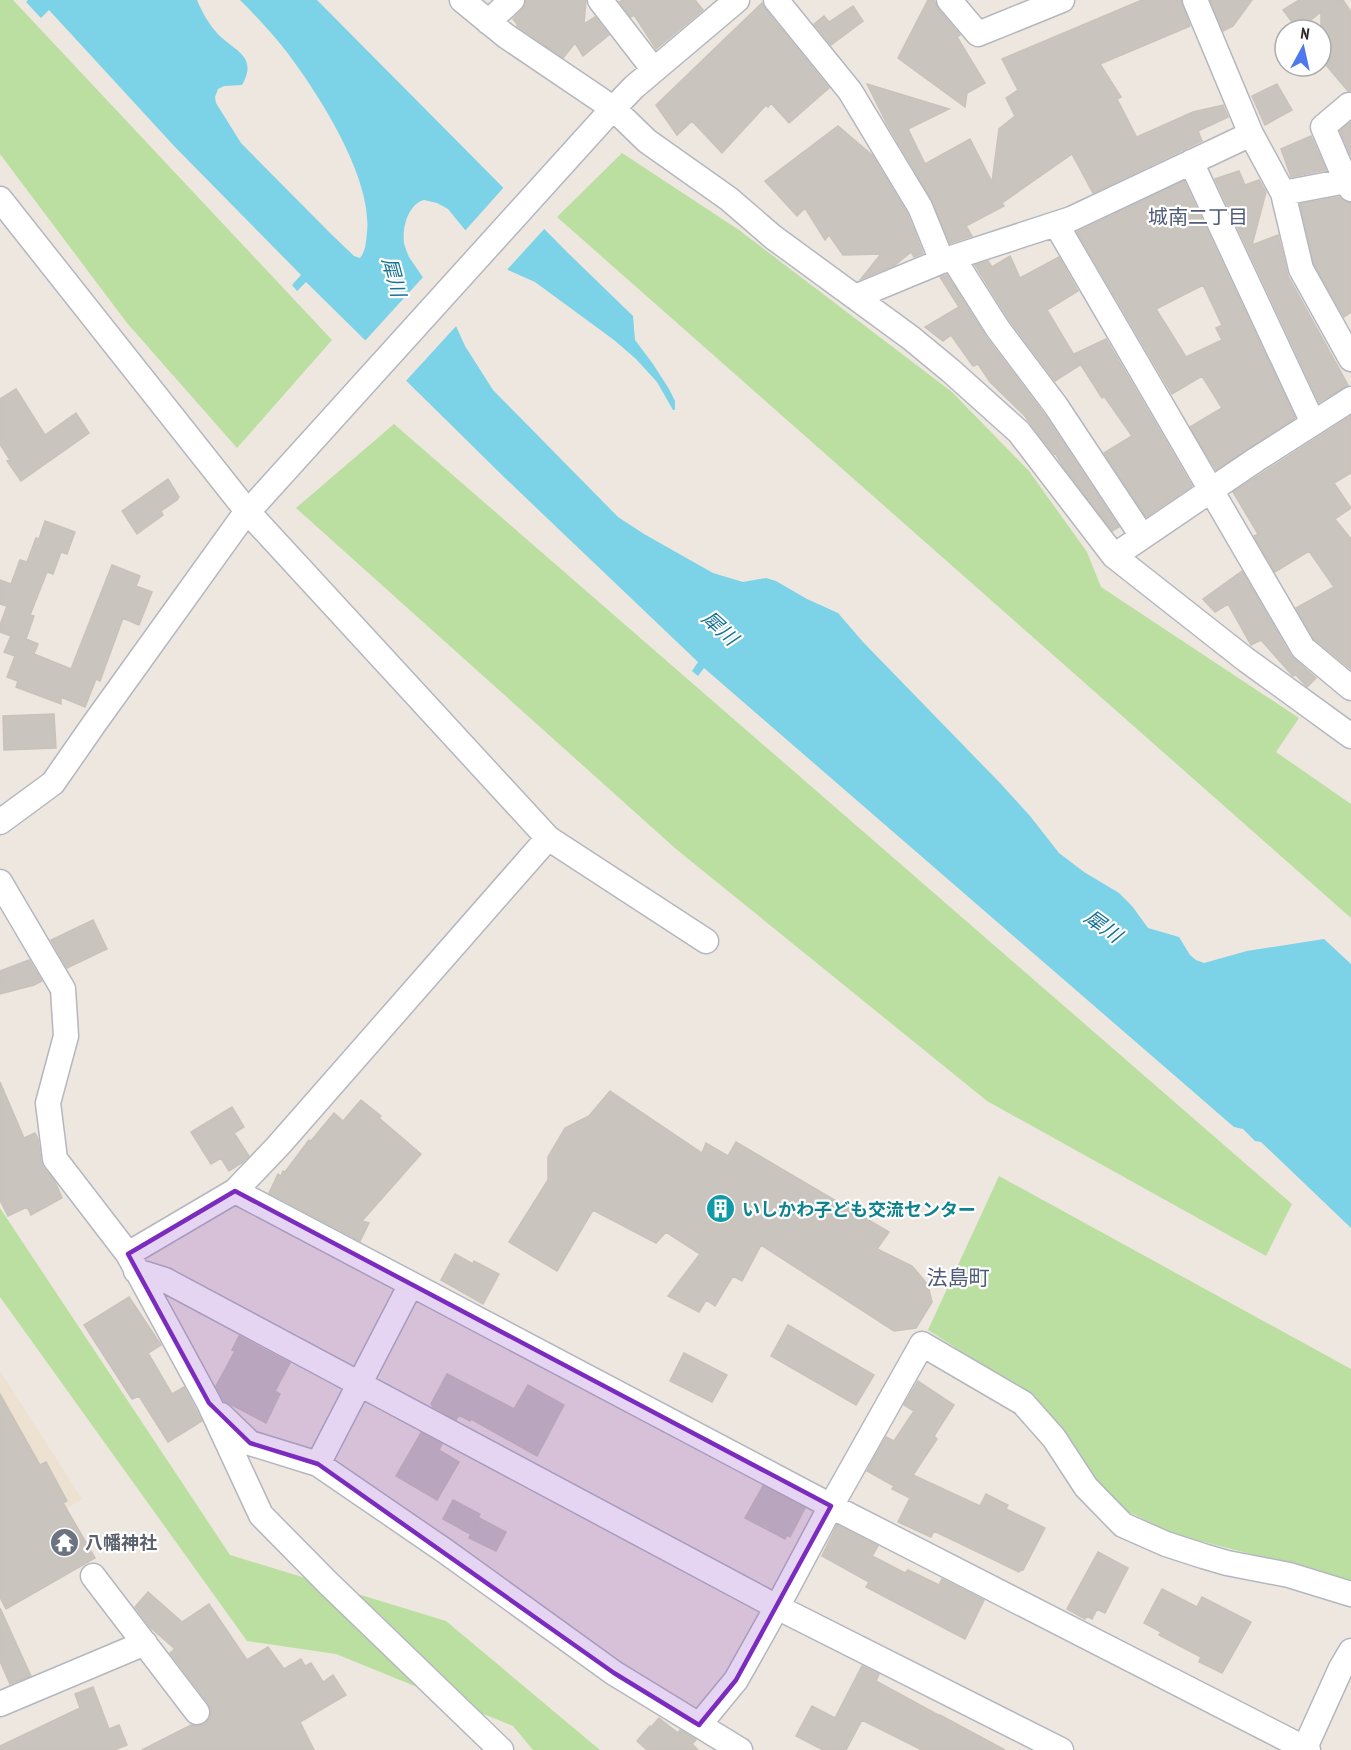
<svg xmlns="http://www.w3.org/2000/svg" width="1351" height="1750" font-family="'PT Sans Narrow','Noto Sans JP',sans-serif">
<rect width="100%" height="100%" fill="#ede7e0"/>
<path fill="#ede2d1" d="M0 1371 82 1499 0 1550Z"/>
<path fill="#bbdfa1" d="M0 0H13L332 340 237 448 127 323 0 154Z
M622 153 739 230 952 392 1029 471 1087 552 1101 587 1299 718 1276 752 1351 804V918L557 217Z
M394 424 1292 1204 1266 1256 987 1101 676 849 296 508Z
M999 1176 1351 1369V1584L1313 1570 1177 1535 1116 1506 1040 1408 989 1369 928 1330Z
M0 1208 230 1555 446 1621 600 1750H533L513 1726 336 1654 247 1641 0 1297Z"/>
<path fill="#7cd2e6" d="M28 0H197C202 12 208 23 217 33 233 51 259 55 242 85L224 86 218 89 215 97 216 103 241 143 330 233 354 256 360 258C366 251 366 241 367 232 373 178 318 93 286 51 272 33 256 16 240 0H317L568 253 633 316 635 340 653 364 669 389 675 401V410H673L657 382 636 359 614 340 535 282 508 270 466 231 448 209 437 203 424 200C408 204 402 228 404 243 405 248 407 252 409 257L456 326 465 346 493 390 618 517 644 534 713 573 743 582 766 578 776 581 807 599 838 613 863 642 1000 783 1030 816 1059 853 1084 872 1119 893 1132 906 1148 928 1179 937 1190 955 1196 960 1204 963 1247 951 1324 939 1351 964V1228L1261 1142 1255 1141 1243 1129 1234 1127 704 668 698 676 692 671 698 662 505 478 306 282 297 291 292 285 301 275 175 147 49 10 41 18 26 2Z"/>
<path fill="#ede7e0" d="M505 186 546 227 505 272 463 233Z
M425 275 458 324 404 383 363 343Z"/>
<path fill="#c9c5be" stroke="#c9c2ba" stroke-width="1.5" fill-rule="evenodd" d="M526 0H586L584 24 595 17 609 35 583 56 575 43 563 58 517 26V24L513 19 522 10 525 5Z
M623 0H695L703 10 656 49 634 15 631 17 619 2Z
M928 0H934L938 9 960 35 957 37 985 83 967 93 965 107 898 58Z
M1142 0H1181L1190 26 1100 64 1121 97 1117 99 1136 136 1137 137 1193 112 1223 105 1228 117 1198 131 1202 141 1093 193 1072 154 1002 203 1004 206 966 226 972 236 950 243 932 200 887 124 867 84 949 109 908 129 925 164 970 139 992 182 999 129 1015 116 1006 98 1018 90 1002 59Z
M1210 0H1252L1233 26 1223 31Z
M1299 0H1343L1351 12V91H1348L1321 59V12L1298 30 1283 10Z
M762 3 765 9 829 88 789 123 771 103 768 107 766 105 722 153 692 121 677 135 656 105Z
M853 6 863 21 831 45 814 24 824 16 829 22Z
M1277 84 1292 110 1265 125 1252 96Z
M1351 122V156L1340 131Z
M838 126 872 155 907 213 923 253 914 257 911 252 895 265 861 279 881 254 843 255 829 235 825 240 805 208 797 216 765 181Z
M1311 136 1326 170 1291 177 1281 149Z
M1239 171 1245 185 1259 180 1266 192 1252 245 1278 235 1288 276 1348 385 1319 402 1215 179Z
M1184 181 1295 418 1216 470 1190 427 1222 408 1202 376 1172 394 1077 232ZM1203 285 1222 325 1216 328 1222 340 1186 357 1156 309Z
M1339 197 1345 202 1351 203V312L1344 317 1314 264 1300 204Z
M1010 256 1020 278 1059 257 1078 291 1047 310 1080 365 1055 381 1010 321 975 265 988 261 992 267Z
M947 275 986 337 1044 414 1119 527 1112 531 1062 465 1055 453 1054 454 1024 415 990 382 978 364 973 366 951 335 943 341 925 327 959 307 940 277Z
M1106 339 1192 486 1146 517 1104 453 1132 436 1104 396 1102 398 1074 354Z
M16 389 45 435 76 413 89 433 21 481 7 461 10 460 0 444V399Z
M1351 416V473L1334 483 1351 508 1335 519 1351 539V669L1314 639 1296 608 1334 587 1309 551 1275 572 1254 536 1258 534 1233 492Z
M168 479 179 497 177 500 161 511 163 515 137 534 122 511Z
M45 521 75 532 67 554 61 552 53 574 47 572 30 615 34 616 26 639 38 644 34 654 71 669 112 565 140 576 136 586 152 592 139 625 123 618 100 681 96 679 85 707 61 697V704L16 687 18 681 7 677 15 656 4 652 11 636 0 632V625L7 606 0 604V580L11 584 20 560 27 562 36 538 39 539Z
M1242 571 1291 656 1316 678 1307 687 1296 675 1293 676 1291 674 1261 640 1251 645 1228 604 1215 612 1203 599Z
M54 714 56 748 4 750 3 716Z
M93 920 107 949 67 968 51 940Z
M29 960 42 981 34 985 0 994V971Z
M0 1082 24 1138 35 1133 38 1139 41 1161 43 1167 55 1182 62 1198 31 1215 27 1207 8 1216 0 1200Z
M610 1091 702 1153 706 1143 728 1156 736 1142 889 1232 877 1249 912 1266 928 1285 932 1302 916 1328 894 1331 761 1245 742 1281 733 1276 715 1306 706 1300 699 1312 668 1296 700 1254 666 1232 656 1243 593 1210 557 1271 509 1242 548 1180V1157L565 1128 589 1116Z
M361 1100 381 1116 379 1118 421 1154 362 1221 369 1223 360 1241 269 1193 278 1174 281 1176 283 1171 285 1172 309 1140 311 1141 334 1113 343 1121Z
M232 1107 244 1127 234 1133 249 1156 243 1162 229 1171 221 1158 211 1164 191 1132Z
M455 1254 473 1264 474 1261 499 1274 483 1304 441 1280Z
M129 1297 161 1345 148 1353 172 1394 184 1387 202 1421 168 1442 139 1396 132 1399 84 1325Z
M788 1325 874 1375 856 1405 771 1356Z
M239 1336 290 1363 275 1391 280 1394 266 1423 224 1401 216 1386 235 1351 232 1350Z
M684 1353 727 1375 712 1402 670 1381Z
M447 1374 514 1409 528 1385 564 1405 537 1456 471 1419 470 1421 459 1415 456 1420 433 1407 431 1404Z
M918 1381 954 1405 934 1436 937 1439 913 1475 980 1506 986 1494 1008 1505 1006 1509 1045 1528 1023 1570 1021 1569 1019 1572 934 1531 931 1537 898 1522 910 1498 892 1489 894 1486 867 1471 886 1437 894 1441 914 1411 904 1405Z
M0 1394 40 1465 46 1462 67 1501 63 1503 95 1558 6 1609 0 1597Z
M421 1433 442 1444 439 1450 459 1462 437 1500 396 1476Z
M763 1486 805 1508 790 1537 787 1535 785 1539 745 1518Z
M453 1500 480 1514 470 1534 443 1519Z
M479 1518 506 1532 496 1551 469 1538Z
M837 1525 878 1546 872 1556 905 1573 908 1570 939 1585 942 1579 984 1600 965 1639 866 1587 869 1582 822 1556Z
M1098 1552 1128 1568 1105 1613 1097 1609 1092 1619 1087 1616 1085 1619 1067 1609Z
M1162 1589 1197 1607 1202 1597 1251 1622 1222 1673 1199 1662 1201 1657 1159 1635 1161 1632 1144 1623Z
M148 1592 182 1622 209 1604 247 1660 268 1647 284 1669 301 1659 305 1666 311 1663 323 1682 333 1675 346 1695 300 1722 314 1750H142L191 1725 198 1726 205 1724 210 1718 211 1711 208 1703 170 1653 175 1649 150 1627 135 1607Z
M0 1608 31 1676 10 1684 0 1661Z
M862 1666 879 1674 876 1681 940 1716V1715L1005 1750H922L862 1720 846 1750H823L796 1736 812 1706 835 1718Z
M93 1687 109 1729 119 1725 127 1745 114 1750H0V1746L80 1708 75 1694Z
M659 1718 678 1733 680 1730 696 1740 692 1744 698 1750H647L637 1741 650 1726 651 1727Z"/>
<g fill="none" stroke-linecap="round" stroke-linejoin="round">
<defs>
<path id="minor" d="M462 0 506 36 614 109 647 141 729 199 773 237 911 338 951 371 1019 432 1114 556 1245 659 1351 736
M600 0 654 70
M776 0 850 91 920 207 942 261
M949 0 978 34 1062 0
M1195 0 1251 134 1283 193 1301 269 1351 359
M488 22 512 0
M1191 162 1313 423
M1346 181 1323 127 1349 105 1351 107
M1283 193 1346 181 1351 189
M0 199 247 511 548 838 706 941
M1056 224 1303 648 1351 688
M953 258 998 329 1056 406 1142 536
M855 297 942 261 1071 219 1251 134
M1114 556 1257 459 1351 399
M0 822 53 783 94 724 247 511 255 504 606 116 634 87 737 0
M0 882 63 989 66 1036 48 1103 55 1159 128 1254 209 1403 261 1515 328 1583 501 1750
M235 1191 831 1506 1308 1750
M128 1254 235 1191 278 1146 548 838
M136 1271 165 1280 777 1607 1061 1750
M221 1415 250 1443 318 1464 445 1551 614 1673 740 1750
M318 1464 411 1284
M93 1576 197 1712
M0 1704 145 1643
M699 1725 736 1680 782 1598 831 1506 922 1344 1023 1403 1054 1438 1086 1487 1123 1525 1166 1544 1203 1556 1227 1563 1289 1575 1351 1594
M1304 1750 1341 1668 1351 1651"/>
</defs>
<use href="#minor" stroke="#b4b7bf" stroke-width="27"/>
<use href="#minor" stroke="#fff" stroke-width="24"/>
</g>
<path fill="#7b2cbf" fill-opacity="0.2" stroke="#7b2cbf" stroke-width="4.5" stroke-linejoin="round" d="M235 1191 831 1506 736 1680 699 1725 614 1673 318 1464 250 1443 209 1403 128 1254Z"/>
<defs>
<symbol id="building-disc" viewBox="-11 -11 22 22"><circle r="9.5" fill="#0f9aa8" stroke="#fff"/><path d="M-4-6H4V6H1V3H-1V6H-4ZM-2.5-4.3h1.7v1.8h-1.7ZM.8-4.3h1.7v1.8H.8ZM-2.5-1h1.7V.8h-1.7ZM.8-1h1.7V.8H.8Z" fill="#fff"/></symbol>
<symbol id="temple-disc" viewBox="-11 -11 22 22"><circle r="9.5" fill="#6b7280" stroke="#fff"/><path d="M0-6L5-2H3V0L6.5 2.5H4V6H1.5V3h-3V6H-4V2.5H-6.5L-3 0V-2H-5Z" fill="#fff"/></symbol>
</defs>
<g fill-rule="evenodd">
<use href="#building-disc" x="704" y="1192" width="33" height="33"/>
<use href="#temple-disc" x="48" y="1526" width="33" height="33"/>
</g>
<g text-anchor="middle" dominant-baseline="central" stroke-width="4.5" stroke-linejoin="round" paint-order="stroke">
<g font-size="18" font-weight="bold" fill="#0d838f" stroke="#fff" text-anchor="start">
<text x="742" y="1209">いしかわ子ども交流センター</text>
</g>
<g font-size="18" font-weight="bold" fill="#5b616d" stroke="#fff" text-anchor="start">
<text x="85" y="1542">八幡神社</text>
</g>
<g font-size="20" fill="#505b7a" stroke="#fff">
<text x="1198" y="217">城南二丁目</text>
</g>
<g font-size="20" font-style="italic" fill="#187495" stroke="#fff">
<text transform="translate(394 277) rotate(75)">犀川</text>
<text transform="translate(720 628) rotate(42)">犀川</text>
<text transform="translate(1103 926) rotate(36)">犀川</text>
</g>
<g font-size="21" fill="#505b7a" stroke="#fff">
<text x="958" y="1277">法島町</text>
</g>
</g>
<g transform="translate(1303 48) rotate(8)"><circle r="28" fill="#ffffff" stroke="#ababab" stroke-width="1.5"/>
<path d="M0-4.5L10 22L0 15L-10 22Z" fill="#4e78ed"/>
<text y="-9" font-size="16" font-weight="bold" text-anchor="middle" fill="#2d2d2d">N</text>
</g>
</svg>
